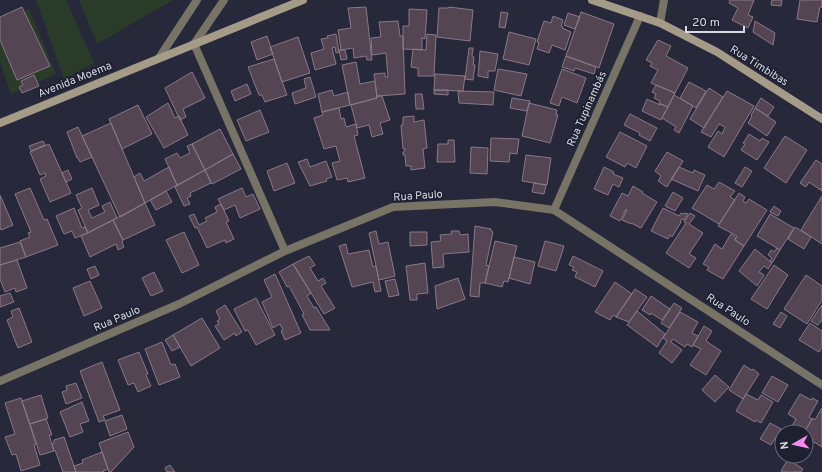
<svg xmlns="http://www.w3.org/2000/svg" width="822" height="472" font-family="Overpass,sans-serif">
<rect width="100%" height="100%" fill="#27293a"/>
<path fill="#2a3c29" d="M36 0H66L94 63 64 79Z
M79 0H173L97 44Z
M29 9 56 74 11 94 0 61V24Z"/>
<path fill="#544553" stroke="#897887" d="M730 0H754L748 15 753 17 748 28 732 20 738 8 729 3Z
M772 0H782L781 6 771 5Z
M800 0H822V7H820L817 22 797 19Z
M22 7 50 66 17 80 0 40V17Z
M366 7 372 60H367L366 56 354 58 353 48 341 50 338 30 351 28 348 8Z
M449 7 473 10 470 41 437 37 439 8H448Z
M409 9 427 10 425 39 422 38V50L403 49V26H409Z
M501 12 508 13 505 28 499 27Z
M581 12 614 24 599 68 566 56Z
M568 13 580 17 575 29 564 25Z
M553 16 563 20 561 26 563 27 562 28 571 32 565 50 552 45 549 53 537 49 539 43 537 42 544 21 551 23Z
M398 21 400 36H403L405 94 377 96 374 74 385 73V77H388L386 53 372 55 371 38 381 37 379 22Z
M755 21 775 33 773 45 753 32Z
M509 32 536 39 529 65 503 59Z
M336 34 339 52 336 53 335 47 332 48 336 64 315 70 311 53 324 49 321 39 328 38 327 36Z
M427 34 436 35 434 76H418V68L411 67 413 49 426 50Z
M267 36 273 54 257 60 251 42Z
M298 37 310 73 282 82 270 47Z
M658 40 671 46 666 56 688 68 675 93 651 83 658 70 650 66 652 63 646 60Z
M469 48H473L472 56 474 57 473 65H475L473 80 465 79Z
M339 50H345L347 59 341 60Z
M480 51 498 54 495 71H488V78L478 76Z
M566 56 596 67 594 74 575 68 574 71 562 67Z
M274 59 287 95 265 102 262 95H259L248 67Z
M356 62 360 84 375 81 377 98 350 105 342 65Z
M498 69 527 74 521 96 494 90Z
M562 69 586 78 577 103 562 97 559 106 550 103Z
M192 72 205 98 183 109 186 117 180 120 165 88Z
M435 74 465 76 463 91 434 90Z
M34 75 39 86 22 93 19 87 23 85 21 81Z
M310 77 316 97 295 104 292 93 306 88 304 79Z
M689 82 706 91 696 108 680 98Z
M247 84 251 94 235 101 231 91Z
M656 85 675 93 668 107 659 103 660 101 654 98 656 94 652 92Z
M709 88 723 97 704 128 690 119Z
M332 90 334 96 348 92 350 105 322 112 318 94Z
M434 90H448V95L434 94Z
M458 91 494 92 493 105 459 103Z
M727 91 754 106 724 157 708 147 718 131 722 134 725 127 719 124 711 137 701 132Z
M415 94H422L424 109H416Z
M674 95 693 106 679 133 674 130 676 127 662 118Z
M377 96H382L390 120 380 123 383 134 372 137 369 125 357 128 351 105 377 98Z
M512 98 530 101 527 111 510 108Z
M761 98 774 107 768 116 755 108Z
M647 99 660 105V104L668 107 661 120 642 111Z
M168 103 175 118 179 116 188 135 164 148 146 117Z
M529 103 557 110 556 115H558L550 143 522 136Z
M138 105 152 134 122 149 109 119Z
M339 108 341 119 344 118 346 127 356 124 358 135 354 136 365 178 348 182 347 178 337 180 332 163 340 161 336 146 324 149 314 118 323 115 322 112Z
M755 108 776 122 767 136 748 123 752 116 751 115Z
M260 110 269 132 246 141 237 120Z
M630 114 657 128 650 141 639 135 640 133 624 125Z
M414 116V122L424 120 427 148 423 149 425 168 411 170V166H406L405 155H403V152L405 151V149H403L401 125H403V117Z
M111 123 145 203 120 217 82 136Z
M78 127 92 157 80 162 78 158H77L67 132Z
M220 129 233 154 205 170 192 144Z
M620 132 647 146 636 168 627 163 625 167 606 157Z
M749 134 760 141 762 138 769 142 757 160 741 150 745 144 743 143Z
M785 136 807 150 786 183 764 168Z
M491 138 519 139 517 154 510 153 509 162 490 161Z
M448 140H454L455 162H437L438 144H448Z
M43 141 45 145 31 151 29 146Z
M49 144 71 193 50 202 40 179 46 176 45 173 40 175 30 152Z
M192 144 205 170 177 185 165 159 177 153 180 158 190 153 187 146Z
M471 147 488 148 487 174 470 173Z
M667 152 683 161 667 187 658 181 661 176 655 171Z
M233 154 241 169 212 184 205 170Z
M526 155 551 158 547 185 522 181Z
M307 159 310 167 326 161 332 177 326 179 327 181 310 186 298 162Z
M816 160 822 164V191L809 182 806 187 800 183Z
M287 163 295 183 274 191 267 171Z
M169 167 177 185 145 203 134 177 140 173 144 181Z
M604 167 614 172 613 174 623 178 619 187 613 184 608 195 594 189Z
M679 167 693 173 694 170 705 175 698 191 671 179Z
M745 167 752 171 742 187 735 183Z
M68 170 72 179 66 182 62 173Z
M205 170 211 183 190 193 191 196 187 198 190 204 184 206 175 187Z
M719 182 735 191 730 197 735 200 719 224 692 208 707 185 714 189Z
M534 183 546 185 544 194 532 192Z
M633 186 643 192 642 193 657 202 641 228 631 223V224L622 220 627 210 626 209 620 221 610 216 622 193 628 196Z
M30 188 44 220 47 219 58 245 26 257 20 241 30 237 28 233 31 232 15 194Z
M92 188 99 205 88 210 92 218 105 212 102 206 110 202 117 218 88 233 78 210 82 208 76 195Z
M242 188 246 197 253 194 260 209 240 218 235 205 224 210 218 199Z
M166 191 172 202 156 210 150 200Z
M673 192 683 198 675 211 665 206Z
M739 193 745 197 743 201 746 203 749 199 767 210 744 246 735 240 737 236 718 226Z
M0 195 13 225 1 230 0 227Z
M822 196V244L801 230Z
M145 203 155 225 123 240 113 220Z
M221 204 229 221 226 222 234 239 226 243 225 240 207 248 197 227 195 228 189 216 194 214 199 225 207 221 205 218 217 212 215 207Z
M774 206 781 211 778 216 770 212Z
M74 208 82 228 85 227 88 233 75 238 72 231 64 234 56 216Z
M663 208 679 216 681 213 683 214 685 213 688 214 684 220 682 219 680 221 681 222 672 237 670 235 668 239 651 231Z
M690 213 695 216 689 224 703 233 689 254 696 258 689 268 666 253 686 223 684 222Z
M770 214 794 228 780 250 757 236Z
M113 220 123 240 122 242 124 247 118 250 116 244 90 257 81 236Z
M475 226 491 229V231L493 232 486 265 489 266 485 283H480L479 297 470 296Z
M795 227 811 237 804 249 788 239Z
M376 231 379 244 388 242 395 276 379 280 369 233Z
M451 231H459L460 235 468 234 469 252 443 254 444 267 433 268 431 242 441 241 440 235 452 234Z
M184 232 199 265 182 273 166 240Z
M410 232H427V245L410 246Z
M731 234 736 238 735 240 744 246 723 279 707 270 709 267 703 264 715 244 722 249Z
M495 241 517 246 508 282 504 281 502 287 485 283Z
M545 241 564 246 556 271 538 266Z
M20 242 26 257 0 265V248Z
M346 244 348 254 369 250 373 267 376 266 381 291 375 292 373 282 352 287 339 246Z
M777 248 780 250 772 263 770 261 772 258 768 255 771 250 774 252Z
M755 249 772 263 768 269 764 266 759 272 764 275 757 286 739 271Z
M309 256 315 265 310 268 318 281 323 278 326 283 321 286 335 308 324 314 293 264Z
M573 256 603 271 595 287 575 277 577 272 572 270 574 267 569 265Z
M514 257 535 262 530 284 509 278Z
M17 260 27 288 16 292 15 288 5 292 0 279V265Z
M425 263 428 293 417 294V300H410L406 266Z
M293 264 311 293 307 296 314 308 316 307 330 330H310L302 315 304 314 289 286 287 287 279 272Z
M774 265 788 275 767 309 751 299Z
M95 266 99 275 91 279 87 269Z
M154 272 163 291 151 296 142 278Z
M275 274 301 333 285 340 281 331 283 330 280 324 273 328 262 302 272 297 264 280Z
M806 275 822 286V300L807 324 784 309Z
M458 278 465 299 437 309 435 286Z
M395 279 399 295 389 297 385 281Z
M90 281 102 308 84 316 73 288Z
M615 282 632 294 616 317 613 315 610 320 595 312Z
M635 289 647 297 629 322 616 317Z
M10 293 14 302 0 307V296Z
M651 296 670 309 662 320 651 313 650 315 642 310Z
M256 298 275 335 256 345 248 330 245 331 234 309Z
M674 303 682 308 669 328 661 323Z
M225 305 242 332 236 336 235 333 224 340 215 326 219 324 217 321 220 319 216 311Z
M822 305V321H821L818 325 811 321Z
M19 308 32 342 18 348 7 320 13 317 11 311Z
M637 311 665 334 657 347 627 325Z
M680 312 698 322 692 333 698 336 692 347 687 344 685 347 673 339 671 342 682 350 672 363 659 353 667 341 663 338Z
M781 312 787 316 780 328 773 324Z
M202 318 220 348 191 366 173 335Z
M810 323 822 331V347L819 352 799 340Z
M704 326 712 331 706 341 721 351 706 375 690 365 701 349 693 345Z
M173 335 180 347 172 351 165 340Z
M162 342 171 365 175 364 180 377 159 385 145 349Z
M139 352 148 374 146 375 151 386 138 392 134 383 128 385 118 360Z
M102 362 120 410 103 416 105 420 99 422 80 371Z
M744 365 751 370 753 369 759 374 743 399 729 390Z
M715 375 729 387 715 402 702 390Z
M772 376 788 385 778 402 762 393Z
M76 383 82 398 66 404 62 392 67 390 66 386Z
M746 394 758 400 761 395 773 402 761 423 756 420 755 422 736 411Z
M800 394 811 400 812 398 818 401 809 417 812 419 804 432H789L796 419 788 414Z
M41 395 48 418 30 424 22 401Z
M21 398 36 444 34 445 40 465 21 471 16 454 12 455 5 437 15 434 5 403Z
M82 402 89 421 80 424 83 432 70 437 60 412Z
M821 409H822V447L812 441 813 439 804 432 813 418 815 420Z
M122 415 127 429 110 436 105 421Z
M46 419 52 435H49L54 451 40 455 30 424Z
M770 423 781 429 771 445 760 439Z
M128 432 134 447 111 472H109L99 443Z
M64 437 74 466 76 472H63L55 450 54 451 52 444 54 443V440Z
M102 452 108 469 103 471 104 472H76L74 466 83 463 82 460Z
M790 456H795L792 462 803 469 801 472H783L781 471Z
M170 465 175 472H167L165 468Z"/>
<g fill="none" stroke-linecap="round" stroke-linejoin="round">
<path stroke="#787367" stroke-width="8" d="M660 23 664 0
M194 44 285 251
M554 210 640 16
M0 381 179 304 285 251 393 207 495 202 554 210 822 385"/>
<path stroke="#787367" stroke-width="8" d="M194 44 224 0
M159 58 197 0"/>
<path stroke="#a49b88" stroke-width="8" d="M592 0 660 23 717 52 822 119
M0 123 303 0"/>
</g>
<g text-anchor="middle" dominant-baseline="central" stroke-width="3.5" stroke-linejoin="round" paint-order="stroke">
<g font-size="11" fill="#d7d9e4" stroke="#1d202f">
<text transform="translate(759 66) rotate(32)">Rua Timbibas</text>
<text transform="translate(75 80) rotate(-22)">Avenida Moema</text>
<text transform="translate(587 109) rotate(-66)">Rua Tupinambás</text>
<text transform="translate(418 196) rotate(-4)">Rua Paulo</text>
<text transform="translate(728 310) rotate(33)">Rua Paulo</text>
<text transform="translate(117 319) rotate(-23)">Rua Paulo</text>
</g>
</g>
<g transform="translate(794 444) rotate(262)"><circle r="19" fill="#1d202f" stroke="#676a77"/>
<path d="M0-3L7 15L0 10L-7 15Z" fill="#f888eb"/>
<text y="-6" font-size="11" font-weight="bold" text-anchor="middle" fill="#d7d9e4">N</text>
</g>
<path d="M686 26v6h58v-6" fill="none" stroke="#d7d9e4" stroke-width="2"/>
<text x="692" y="26" font-size="12" fill="#d7d9e4" stroke="#1d202f" stroke-width="3" paint-order="stroke">20 m</text>
</svg>
